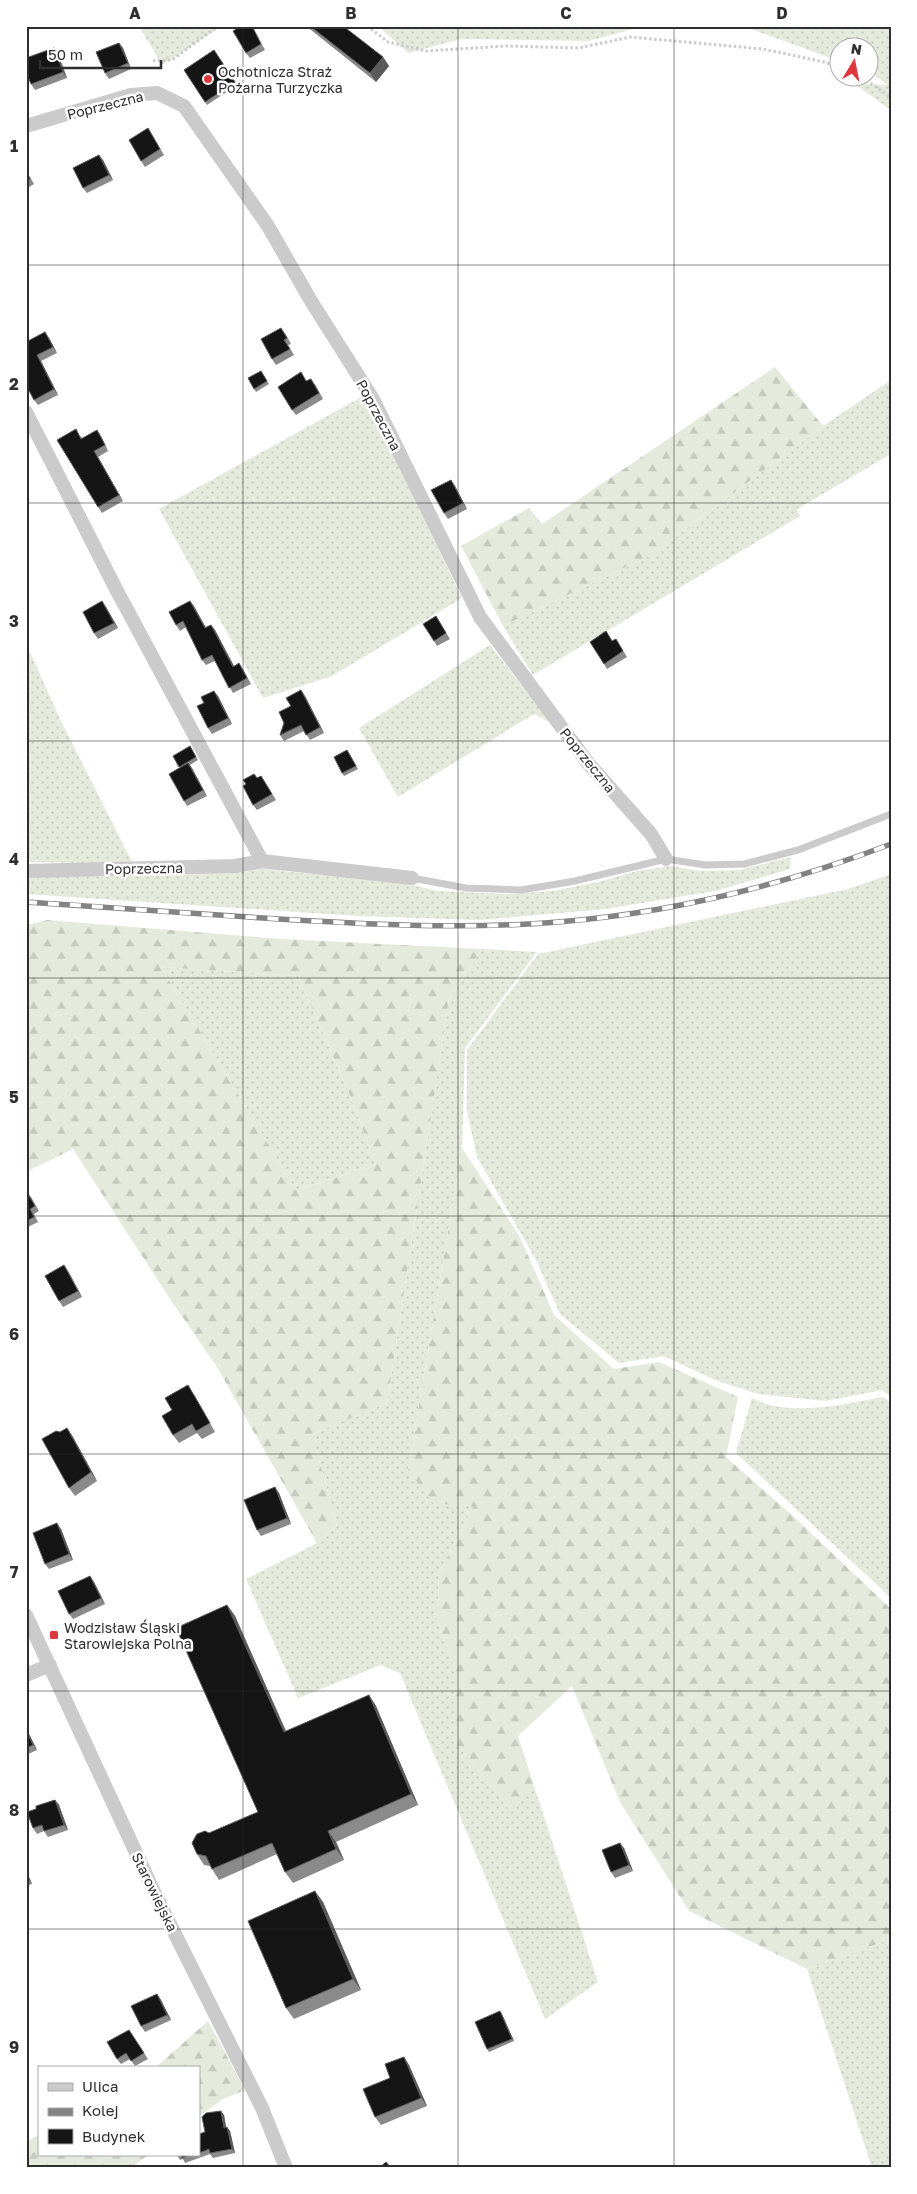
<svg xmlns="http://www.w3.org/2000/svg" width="917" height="2194" font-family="'Golos Text',sans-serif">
<defs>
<pattern id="grass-dots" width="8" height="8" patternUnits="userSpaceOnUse" patternTransform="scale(1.25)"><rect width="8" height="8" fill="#e4ebdc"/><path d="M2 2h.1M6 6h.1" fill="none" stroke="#c4cabd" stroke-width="1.8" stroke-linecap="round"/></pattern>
<pattern id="forest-firs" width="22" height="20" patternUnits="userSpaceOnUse" patternTransform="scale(1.25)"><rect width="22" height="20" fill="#e4ebdc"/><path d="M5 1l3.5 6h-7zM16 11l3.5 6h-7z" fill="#c4cabd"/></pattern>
</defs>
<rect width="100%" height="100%" fill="#fff"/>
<path fill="url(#grass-dots)" d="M139 26H222L162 65Z
M378 26H644L589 41 461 39 408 53Z
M743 26H891V110L853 83 887 85 870 71V48H840L839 61Z
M891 380V454L797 509 800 516 533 675 503 626 651 555 823 426Z
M365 395 462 598 332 676 263 698 159 509Z
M26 643 60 719 133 864 26 862Z
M490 645 551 723 534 714 398 797 359 728Z
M791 857 790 869 715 891 606 909 480 920 358 916 26 894V875L226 873 260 867 290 872 387 879 437 891 508 894 553 891 598 882 637 871 672 866 700 871 739 870Z
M891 874V1397L882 1390 826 1401 758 1394 715 1380 664 1356 619 1363 560 1314 536 1260 477 1157 467 1111V1050L538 954 848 889Z
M482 949 537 952 465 1048 462 1148 408 1470 473 1507 439 1574 437 1620 455 1670V1742L508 1808 534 1786 598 1982 545 2019 400 1673 381 1665 298 1698 246 1579 317 1543 337 1525 312 1434 387 1403 449 999Z
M161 967 298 976 349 1093 376 1165 296 1190Z
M883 1397 891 1403V1598L736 1453 752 1398C789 1418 843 1404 883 1397Z
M891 1939V2168H872L807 1969Z"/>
<path fill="url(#forest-firs)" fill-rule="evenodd" d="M775 367 823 426 651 555 503 626 461 546 529 508 542 524Z
M47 920 282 939 482 949 449 999 387 1403 312 1434 337 1525 317 1543 217 1367 168 1296 73 1149 28 1171 26 1169V925ZM161 967 298 976 349 1093 376 1165 296 1190Z
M462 1148 520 1237 554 1315 614 1369 659 1362 738 1397 726 1457 792 1515 891 1609V1939L807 1969 689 1911 620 1802 572 1686 518 1736 534 1786 508 1808 455 1742V1670L437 1620 439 1574 473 1507 433 1503 408 1470Z
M208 2021 245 2090 221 2100 199 2117V2068H155Z
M39 2135V2155H148L131 2168H26V2142Z"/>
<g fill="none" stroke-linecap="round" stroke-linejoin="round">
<path stroke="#cbcbcb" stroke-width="3" stroke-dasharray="2.5 2.5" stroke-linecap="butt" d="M367 26 388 42 426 51 506 46 579 48 630 37 763 49 824 62 840 67
M153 61 172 60 218 26
M862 78 891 97"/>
<path stroke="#cbcbcb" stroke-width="7" d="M412 878 466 888 521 890 575 881 666 859 706 865 744 864 798 850 891 814"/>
<path stroke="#cbcbcb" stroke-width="14" d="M26 126 131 95 157 93 184 106 268 226 311 301 373 399 480 617 588 763 651 834 666 859
M26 412 116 589 262 861
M26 871 235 866 262 861 412 878
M26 1615 156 1896 262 2108 286 2168
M26 1675 50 1665"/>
<defs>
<path id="rail" d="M26 902C105 907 184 913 263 918 361 924 460 930 558 922 672 913 784 885 891 844"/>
</defs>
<use href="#rail" stroke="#838383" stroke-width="5.5"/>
<use href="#rail" stroke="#fff" stroke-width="4" stroke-dasharray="11" stroke-linecap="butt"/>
</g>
<path fill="#8a8a8a" d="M252 26 265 50 250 58 246 53Z
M306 26H343L383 57 389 66 376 82Z
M119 43 123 48 131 69 109 79 105 73Z
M54 48 58 54 67 78 35 90 31 84Z
M214 50 237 85 207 105 184 70Z
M148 128 164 155 145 167 141 161Z
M103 160 113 180 87 193 83 188Z
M26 170 34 184 26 189Z
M45 332 49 338 57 353 41 361 58 395 38 405 34 400 28 369Z
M285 333 291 344 288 345 294 355 276 365 272 359Z
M261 371 269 384 256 392 248 378Z
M307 381 315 384 323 399 296 415 292 410Z
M80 435 82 438 101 436 108 451 98 457 123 501 102 513 98 507Z
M451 480 455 486 467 509 448 519 444 513Z
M190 601 205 627 211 625 215 630 234 666 243 669 251 684 233 693 215 661 206 665 202 660 186 627 180 631 176 625Z
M106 607 118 628 98 639 94 633Z
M436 616 450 639 437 646 434 641Z
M616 639 627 657 607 669 604 664 613 640Z
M218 696 232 724 212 734 208 728Z
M305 696 324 733 310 740 304 731 284 741 280 735 291 706Z
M192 749 198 760 190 765 207 796 187 806 184 801 180 768 173 756Z
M349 753 358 769 344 776 342 773Z
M261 776 276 800 257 810 253 805 257 778Z
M26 1192H27L31 1197 39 1211 34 1214 38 1222 26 1228Z
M68 1271 82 1297 63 1307 59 1301Z
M194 1394 215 1432 202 1439 197 1433 179 1443 173 1435 172 1410Z
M67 1428 73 1437 97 1481 75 1496 69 1488 60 1432Z
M275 1487 279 1493 291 1524 261 1536 257 1530Z
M61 1529 73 1560 49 1569 45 1564Z
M90 1576 94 1582 105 1604 73 1619 69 1614Z
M227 1605 235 1616 286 1731 369 1695 376 1706 418 1805 336 1842 344 1860 293 1883 285 1872 277 1854 219 1880 210 1866 204 1865 197 1854 209 1833 258 1812Z
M26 1728 37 1750 26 1755Z
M55 1800 59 1805 68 1830 48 1837 44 1831 37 1834 33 1828 36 1809Z
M624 1848 633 1871 615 1878 611 1872Z
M26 1870 32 1884 26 1886Z
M323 1902 361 1990 294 2019 286 2008Z
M157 1994 161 2000 171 2020 145 2032 141 2026Z
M500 2011 514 2041 489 2052 487 2049Z
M129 2030 148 2059 135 2066 130 2059 121 2064 117 2059Z
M404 2057 409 2065 427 2106 381 2125 375 2117 390 2078Z
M224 2115 226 2127H227L230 2131 235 2153 213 2158 210 2154 185 2163 183 2159 180 2160 177 2155H199V2134L205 2132Z"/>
<path fill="#5b5b5b" d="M119 43 123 48 131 69 128 63Z
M54 48 58 54 67 78 63 72Z
M383 57 389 66 376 82 370 73Z
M99 155 103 160 113 180 109 175Z
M45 332 49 338 57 353 53 347Z
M37 355 41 361 58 395 54 389Z
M97 430 101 436 108 451 105 445Z
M94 451 98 457 123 501 119 495Z
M451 480 455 486 467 509 463 503Z
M102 601 106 607 118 628 114 623Z
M190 601 194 606 209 633 205 628Z
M211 625 215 630 237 672 233 667Z
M301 690 305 696 324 733 320 727Z
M214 691 218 696 232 724 228 718Z
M188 763 192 768 207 796 203 790Z
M64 1265 68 1271 82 1297 78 1291Z
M67 1428 73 1437 97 1481 91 1472Z
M275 1487 279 1493 291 1524 287 1518Z
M57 1523 61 1529 73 1560 69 1554Z
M90 1576 94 1582 105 1604 101 1598Z
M227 1605 235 1616 291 1743 284 1732Z
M369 1695 376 1706 418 1805 411 1794Z
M26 1728 37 1750 33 1745 26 1730Z
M55 1800 59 1805 68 1830 64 1825Z
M328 1831 336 1842 344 1860 336 1849Z
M620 1843 624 1848 633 1871 629 1865Z
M26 1870 32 1884 26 1876Z
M315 1891 323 1902 361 1990 353 1979Z
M157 1994 161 2000 171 2020 167 2015Z
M500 2011 502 2014 514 2041 512 2039Z
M404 2057 409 2065 427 2106 421 2098Z
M221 2111 224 2115 227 2132 224 2128Z
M227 2127 230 2131 235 2153 232 2149Z"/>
<path fill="#151515" stroke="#5b5b5b" d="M241 26H252L261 44 246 53 233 31Z
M310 26H343L383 57 370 73Z
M119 43 128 63 105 73 96 52Z
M54 48 63 72 31 84 26 72V58Z
M214 50 235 82 205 102 184 70Z
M148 128 160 149 141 161 129 140Z
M99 155 109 175 83 188 73 168Z
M26 171 30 179 26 181Z
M281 328 287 338 284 340 290 349 272 359 261 339Z
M45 332 53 347 37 355 54 389 34 400 26 385V370L28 369 26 365V342Z
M261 371 267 381 254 389 248 378Z
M301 372 306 381 311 379 319 393 292 410 278 387Z
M76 429 81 439 97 430 105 445 94 451 119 495 98 507 57 440Z
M451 480 463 503 444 513 431 490Z
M102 601 114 623 94 633 83 612Z
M190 601 205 628 211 625 233 667 239 663 247 678 229 688 212 655 202 660 183 621 176 625 169 612Z
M436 616 446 633 434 641 423 624Z
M606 631 612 641 616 639 623 651 604 664 590 642Z
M301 690 320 727 306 735 301 725 280 735 284 723 279 712 291 706 286 698Z
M214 691 228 718 208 728 197 706 204 703 201 697Z
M190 746 196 757 179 767 173 756Z
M347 750 356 766 342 773 334 757Z
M188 763 203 790 184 801 169 774Z
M254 774 257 778 261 776 272 794 253 805 243 786 246 784 243 780Z
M26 1192H27L35 1206 30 1209 34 1217 26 1221Z
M64 1265 78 1291 59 1301 45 1276Z
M188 1385 210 1423 196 1431 192 1424 173 1435 162 1416 172 1410 165 1398Z
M67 1428 91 1472 69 1488 42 1439 56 1431 60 1432Z
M275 1487 287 1518 257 1530 244 1500Z
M57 1523 69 1554 45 1564 33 1533Z
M90 1576 101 1598 69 1614 58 1591Z
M227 1605 284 1732 369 1695 411 1794 328 1831 336 1849 285 1872 272 1843 212 1869 206 1856 197 1854 192 1843 197 1834 205 1831 209 1833 258 1812 176 1628Z
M26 1730 33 1745 26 1748Z
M55 1800 64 1825 44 1831 42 1825 33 1828 27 1812 36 1809V1806Z
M620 1843 629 1865 611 1872 602 1850Z
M315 1891 353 1979 286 2008 248 1921Z
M157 1994 167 2015 141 2026 131 2006Z
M500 2011 512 2039 487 2049 475 2022Z
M129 2030 144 2053 131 2061 126 2053 117 2059 107 2042Z
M404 2057 421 2098 375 2117 363 2089 390 2078 385 2064Z
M221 2111 224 2128 227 2127 232 2149 210 2153 209 2149 199 2153V2134L205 2132 202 2117 206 2113Z
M181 2155H191L182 2158Z
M386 2162 391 2168H379Z"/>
<path fill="none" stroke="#2e2e2e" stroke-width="1" stroke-opacity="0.55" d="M243 26V2168M458 26V2168M674 26V2168M26 265H891M26 503H891M26 741H891M26 978H891M26 1216H891M26 1454H891M26 1691H891M26 1929H891"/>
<g fill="#de373d" stroke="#fff" stroke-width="2">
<circle cx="208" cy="79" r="5"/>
<rect x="49" y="1630" width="10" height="10" rx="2.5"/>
</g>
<g text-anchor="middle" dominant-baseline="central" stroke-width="5" stroke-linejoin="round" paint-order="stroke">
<g font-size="14" fill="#2e2e2e" stroke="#fff" text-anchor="start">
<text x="218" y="71">Ochotnicza Straż<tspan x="218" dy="16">Pożarna Turzyczka</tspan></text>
<text x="64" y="1627">Wodzisław Śląski<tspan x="64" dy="16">Starowiejska Polna</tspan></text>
</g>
<g font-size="14" fill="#2e2e2e" stroke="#fff">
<text transform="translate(105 105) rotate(-14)">Poprzeczna</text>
<text transform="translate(379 415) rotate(62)">Poprzeczna</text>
<text transform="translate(588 760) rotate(51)">Poprzeczna</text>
<text transform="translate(144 868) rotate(-1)">Poprzeczna</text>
<text transform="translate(155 1892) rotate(64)">Starowiejska</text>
</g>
</g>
<rect width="917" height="2194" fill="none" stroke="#ffffff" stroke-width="55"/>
<rect x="38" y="2066" width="162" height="90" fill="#ffffff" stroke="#ababab"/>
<rect x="48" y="2083" width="25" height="8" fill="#cbcbcb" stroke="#ababab"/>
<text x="82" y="2092" font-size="15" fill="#2e2e2e">Ulica</text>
<rect x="48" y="2108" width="25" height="8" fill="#838383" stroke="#ababab"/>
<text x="82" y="2116" font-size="15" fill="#2e2e2e">Kolej</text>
<rect x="48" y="2129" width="25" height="15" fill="#151515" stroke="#ababab"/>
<text x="82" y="2142" font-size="15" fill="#2e2e2e">Budynek</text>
<g transform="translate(854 62) rotate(10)"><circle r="24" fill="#ffffff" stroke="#ababab"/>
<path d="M0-4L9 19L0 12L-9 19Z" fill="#de373d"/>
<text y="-8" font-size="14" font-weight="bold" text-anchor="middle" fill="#2e2e2e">N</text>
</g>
<path d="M40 60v8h121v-8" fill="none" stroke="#2e2e2e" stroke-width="2.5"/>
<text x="48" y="60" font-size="15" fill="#2e2e2e" stroke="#ffffff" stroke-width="4" paint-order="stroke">50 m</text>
<rect x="28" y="28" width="862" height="2138" fill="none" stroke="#2e2e2e" stroke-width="2"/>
<g font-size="16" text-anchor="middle" font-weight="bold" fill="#2e2e2e">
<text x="135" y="19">A</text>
<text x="351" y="19">B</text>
<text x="566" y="19">C</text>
<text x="782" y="19">D</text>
<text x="14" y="152">1</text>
<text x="14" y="390">2</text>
<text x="14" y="627">3</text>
<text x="14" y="865">4</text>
<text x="14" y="1103">5</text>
<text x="14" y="1340">6</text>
<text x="14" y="1578">7</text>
<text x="14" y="1816">8</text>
<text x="14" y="2053">9</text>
</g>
</svg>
